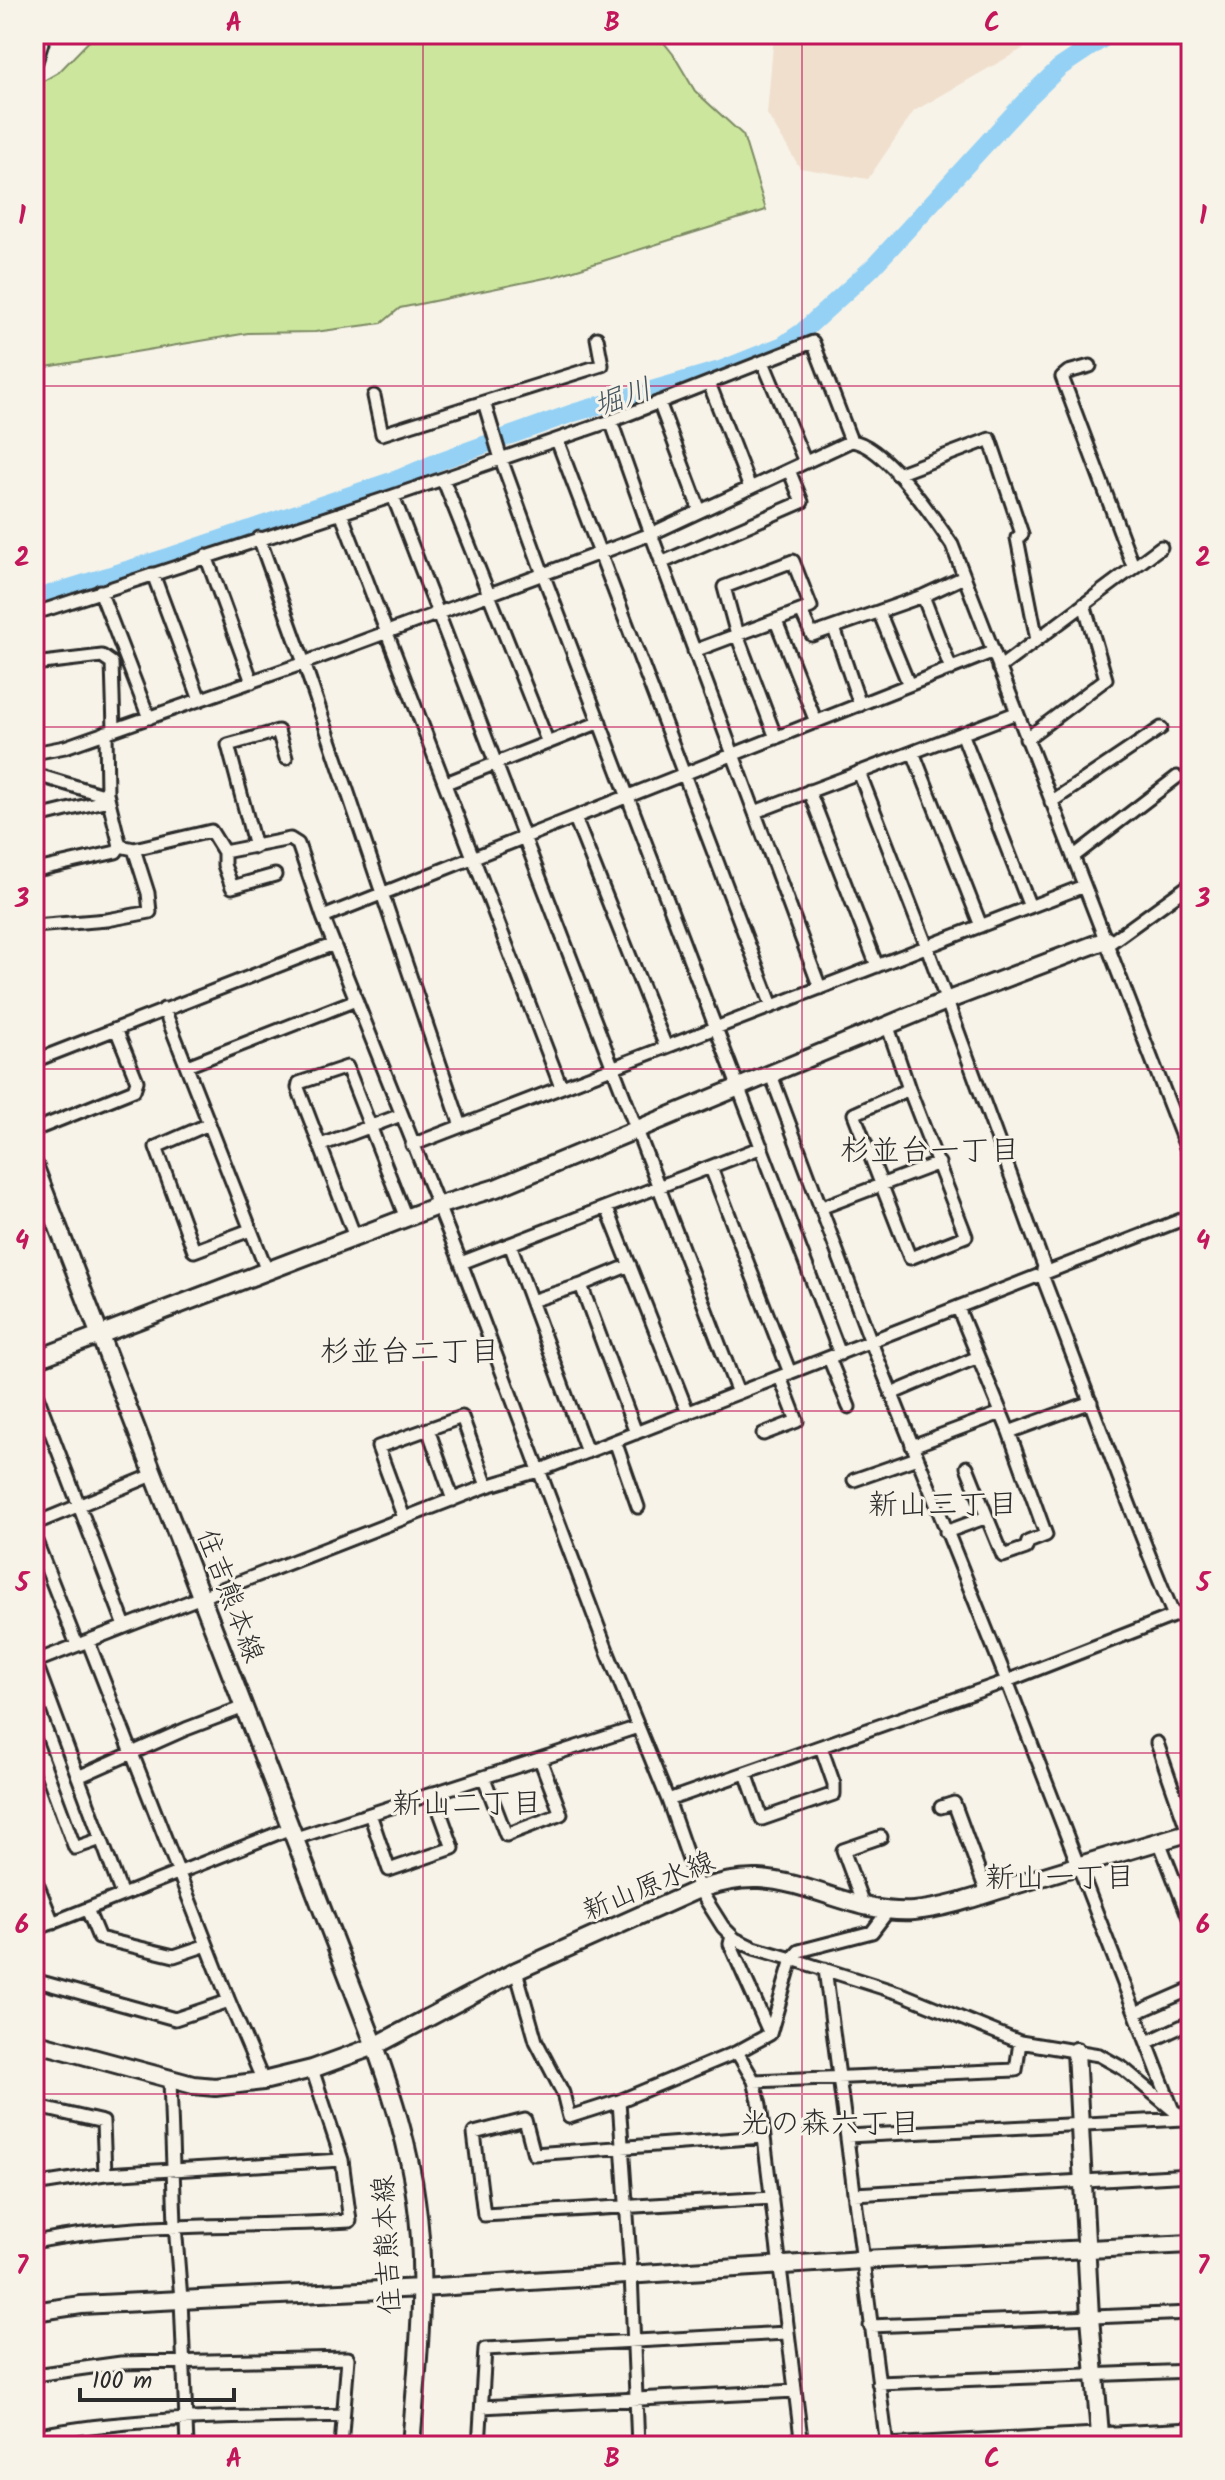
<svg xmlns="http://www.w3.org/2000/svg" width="1225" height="2480" font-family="Kalam,'Klee One',sans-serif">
<rect width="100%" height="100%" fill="#f7f3e8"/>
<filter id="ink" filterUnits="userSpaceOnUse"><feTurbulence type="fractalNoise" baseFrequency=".0125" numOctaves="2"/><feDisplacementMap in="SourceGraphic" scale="16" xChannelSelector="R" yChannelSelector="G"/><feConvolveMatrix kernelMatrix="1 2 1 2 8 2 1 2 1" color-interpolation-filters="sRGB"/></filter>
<g filter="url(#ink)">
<path fill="#f0dfcd" d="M774 34H1026L1031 44 914 111 868 179 800 168 767 114Z"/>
<path fill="#cce79d" stroke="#7c8964" stroke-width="2" d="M96 34H657L673 54 695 91 743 135 766 210 555 276 400 308 382 323 315 332 248 333 34 369V103L40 83 59 72Z"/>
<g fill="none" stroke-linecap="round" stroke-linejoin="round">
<path stroke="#94d1f5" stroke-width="18" d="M34 599 171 556 400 478 442 460 573 413 720 370 783 345 802 332 873 267 1027 99 1059 68 1110 34"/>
<defs>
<path id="street" d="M763 362 805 462
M1090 366 1068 372 1062 377 1133 566
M709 383 750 488
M374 396 382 434 602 365 597 338
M484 402 501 459 543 574 840 1354
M659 402 700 511
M611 421 651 534 820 988
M557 440 772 1006
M897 474 990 439 1022 534 1017 538 1037 640
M443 479 548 743
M393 496 738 1393
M341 513 561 1087
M259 538 304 663 461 1126
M206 556 252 682
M661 563 802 502 789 470
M153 574 200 700
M100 591 149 718
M923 596 951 669
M45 610 393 496 611 421 813 342 851 441
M801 611 812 635 923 596 964 577
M879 612 909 685
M776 621 816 722
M834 628 860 705
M694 651 811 607 793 561 724 587 737 635 776 738
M34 664 102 656 112 663 114 729
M999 668 1161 547
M106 732 107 793
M962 733 1030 907
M1026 739 1106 679 1084 604
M913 752 981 926
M34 753 65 747 304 663 651 534 851 441C884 444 934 518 952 545L1191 1160
M859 772 927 947 1044 1266 1042 1275C1086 1389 1127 1504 1174 1616
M34 774 100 794 107 793 120 846 134 849 211 831 224 852 290 839 298 844 323 917 461 1263 608 1653 668 1800 699 1889 723 1927 735 1939 754 1948 792 1959 799 1951 872 1932 888 1911
M446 783 600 722
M809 791 877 966
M1051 802 1161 728
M755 812 1016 713
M34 818 108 800
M575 818 666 1047
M255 847 228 745 278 731 286 758
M224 852V865L232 887 275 875
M1073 857 1177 777
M41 869 116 852 120 846
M323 917 992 652
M34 926 107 920 150 912 148 893 134 849
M1107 945 1191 884
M164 1009 267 1271
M888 1027 909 1089
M34 1061 334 944
M187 1066 356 1000
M771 1075 871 1342 1007 1681 1172 2108
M909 1089 966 1236 910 1258 854 1114Z
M209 1124 156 1147 194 1251 250 1230
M34 1130 134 1090 137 1081 116 1029
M321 1145 401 1115
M412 1145 1084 886
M711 1168 790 1373
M607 1208 688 1413
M820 1208 939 1163
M355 1237 298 1088 299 1083 347 1067 406 1218
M510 1244 587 1452
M461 1263 762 1147
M581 1285 630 1265
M531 1301 581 1285 636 1433
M958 1308 1009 1432 1046 1535 1028 1542 1026 1548 1003 1556 987 1517
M829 1358 849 1407
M34 1388 125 1626
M891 1394 978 1357
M428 1429 453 1500
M1009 1432 1091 1402
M763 1434 797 1421 780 1377
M615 1441 638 1507
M912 1446 1001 1413
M854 1480 917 1458
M404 1518 378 1447 462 1417 487 1486
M34 1524 153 1475
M946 1532 987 1517 967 1467
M34 1536 77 1645
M88 1641 229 2001 263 2081
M35 1661 122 1895
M34 1662 487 1486 538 1471 1191 1216
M34 1738 75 1848 101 1839
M1157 1743 1188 1832
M746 1773 762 1819 834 1794V1784L821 1747
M78 1777 186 1729 244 1707
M484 1778 506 1835 561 1814 540 1759
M668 1800 1007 1681 1191 1609
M941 1807 954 1803 987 1893
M370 1814 389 1870 453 1848 433 1793
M296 1838 638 1727
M1159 1841 1191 1923
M34 1876 53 1923
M864 1907 843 1850 881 1837
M87 1909 99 1938 174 1956 207 1945
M34 1930 291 1828
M732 1936 730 1944 770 2034
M825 1969 887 2446
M516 1971 536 2041 563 2093 569 2117 619 2101
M34 1980 175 2019 229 2001
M1136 2013 1191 1989
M1148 2042 1191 2022
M737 2052 754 2081 760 2105 802 2446
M170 2080 175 2225 181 2299 187 2446
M754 2081 1016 2070 1020 2042
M34 2106 103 2122 105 2174
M847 2136 1184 2119
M763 2137 534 2154 525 2120 474 2133 484 2215 772 2198
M34 2185 105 2174 342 2160
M854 2194 1191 2175
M34 2242C138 2221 244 2228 350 2221L342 2160 312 2069
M870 2326 1191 2313
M34 2375 121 2363 348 2358 341 2446
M878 2383 1191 2371
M482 2407 795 2391
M34 2436C136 2416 240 2418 343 2415
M886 2445 1191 2429
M479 2446 485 2349 787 2333
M638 2446 631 2273 619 2101 737 2052 770 2034 792 1959 902 1994 1020 2042 1099 2055 1124 2069 1191 2125"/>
<path id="secondary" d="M34 60 42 34
M34 1165 375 2046C393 2097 409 2147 416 2200 428 2281 417 2365 411 2446
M34 1360 437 1206 496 1188 946 1001 1106 940
M34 2042 193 2085 215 2087 263 2081 312 2069 375 2046 516 1971 699 1889C720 1883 738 1878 759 1879 813 1882 859 1915 914 1911 948 1908 983 1895 1015 1885 1074 1867 1132 1849 1191 1832
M1076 2051 1090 2317 1101 2446
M34 2312 81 2305 421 2288 862 2260 1191 2244"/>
</defs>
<use href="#street" stroke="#2b2b2b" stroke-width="17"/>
<use href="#secondary" stroke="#2b2b2b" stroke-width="22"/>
<use href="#street" stroke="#f7f3e8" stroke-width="11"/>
<use href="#secondary" stroke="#f7f3e8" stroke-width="16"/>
</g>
</g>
<path fill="none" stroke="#c2185b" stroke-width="2" stroke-opacity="0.55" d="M423 34V2446M802 34V2446M34 386H1191M34 727H1191M34 1069H1191M34 1411H1191M34 1753H1191M34 2094H1191"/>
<g text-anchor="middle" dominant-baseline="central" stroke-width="6" stroke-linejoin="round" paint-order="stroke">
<g font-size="28" fill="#2b2b2b" stroke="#f7f3e8">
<text transform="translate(229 1596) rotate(69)">住吉熊本線</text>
<text transform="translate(649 1887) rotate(-22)">新山原水線</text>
<text transform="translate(388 2245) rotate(-93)">住吉熊本線</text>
</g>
<g font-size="30" font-style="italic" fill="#45545e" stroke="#f7f3e8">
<text transform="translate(623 399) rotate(-19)">堀川</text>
</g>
<g font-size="30" fill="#2b2b2b" stroke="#f7f3e8">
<text x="930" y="1152">杉並台一丁目</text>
<text x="410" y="1353">杉並台二丁目</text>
<text x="943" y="1506">新山三丁目</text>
<text x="467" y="1805">新山二丁目</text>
<text x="1060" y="1879">新山一丁目</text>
<text x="830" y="2125">光の森六丁目</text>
</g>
</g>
<rect width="1225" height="2480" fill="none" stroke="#f7f3e8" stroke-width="88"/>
<path d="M80 2388v12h154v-12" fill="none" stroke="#2b2b2b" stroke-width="4"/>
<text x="92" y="2388" font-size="24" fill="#2b2b2b" stroke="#f7f3e8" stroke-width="6" paint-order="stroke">100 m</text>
<rect x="44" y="44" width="1137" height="2392" fill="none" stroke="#c2185b" stroke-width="3"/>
<g font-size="26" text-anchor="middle" font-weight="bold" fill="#c2185b">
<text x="234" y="31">A</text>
<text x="612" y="31">B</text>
<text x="992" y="31">C</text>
<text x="22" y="224">1</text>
<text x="1203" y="224">1</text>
<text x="22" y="566">2</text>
<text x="1203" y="566">2</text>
<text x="22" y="907">3</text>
<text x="1203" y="907">3</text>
<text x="22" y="1249">4</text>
<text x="1203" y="1249">4</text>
<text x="22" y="1591">5</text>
<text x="1203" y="1591">5</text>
<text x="22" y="1933">6</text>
<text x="1203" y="1933">6</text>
<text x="22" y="2274">7</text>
<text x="1203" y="2274">7</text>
<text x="234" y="2467">A</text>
<text x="612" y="2467">B</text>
<text x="992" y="2467">C</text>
</g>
</svg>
